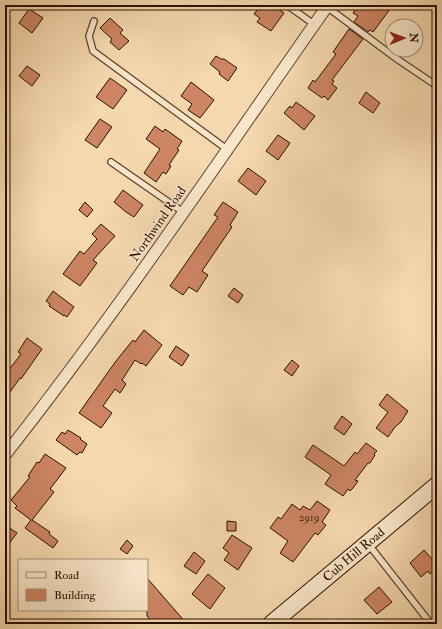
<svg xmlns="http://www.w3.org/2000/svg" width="442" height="629" font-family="'IM FELL Double Pica',serif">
<rect width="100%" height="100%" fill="#f6d8ae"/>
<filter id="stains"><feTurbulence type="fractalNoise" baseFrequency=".005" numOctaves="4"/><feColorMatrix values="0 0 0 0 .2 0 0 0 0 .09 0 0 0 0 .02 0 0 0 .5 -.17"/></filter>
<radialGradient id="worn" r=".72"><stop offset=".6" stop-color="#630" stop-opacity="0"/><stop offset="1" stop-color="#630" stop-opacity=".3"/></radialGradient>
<path fill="#cd8563" stroke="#2a1100" d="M261 5H272L284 13 271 31 257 22 260 18 254 14Z
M359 5H393L373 32 370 30 368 32 354 22 358 16 353 13Z
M29 9 43 18 32 33 19 23Z
M110 18 123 30 120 33 129 41 119 50 110 42 112 39 100 28Z
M349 29 363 39 332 80 334 81 332 84 337 88 328 100 324 96 322 98 308 88 313 80 315 82 336 54 333 52Z
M216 56 221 59H224L237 68 228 81 219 74 220 72 210 64Z
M27 66 40 75 32 86 19 76Z
M110 78 127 90 113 109 96 97Z
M191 82 214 100 200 118 188 110 192 104 181 96Z
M366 92 380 103 373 113 359 103Z
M296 102 315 116 304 130 284 113 290 106 292 108Z
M100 119 112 127 97 148 85 140Z
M155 126 163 132 165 129 182 141 177 149 179 150 169 165 171 166 166 174 163 172 156 182 144 173 160 149 146 139Z
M278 135 290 143 278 160 266 151Z
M248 168 266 181 256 195 238 181Z
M123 190 143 205 134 217 126 212 114 202Z
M85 202 93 210 87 217 79 210Z
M223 202 238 212 230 225 232 227 202 271 208 275 197 292 189 287 183 295 170 286 218 217 214 215Z
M101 224 115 236 93 260 97 263 80 286 63 274 80 251 84 254 97 239 92 234Z
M234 288 243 295 238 303 228 296Z
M53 291 74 307 67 317 64 315V316L49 306 50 304 46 301Z
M144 330 162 345 146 366 142 363 141 364 135 360 122 380 126 384 120 393 115 389 103 406 112 413 101 428 79 413 116 361 133 340 135 342Z
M27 338 42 349 21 379 20 378 5 399V380L8 377 5 375 21 354 18 352Z
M176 346 189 355 182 366 169 357Z
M292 360 299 366 292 376 284 370Z
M387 394 408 411 401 422 395 427 388 437 376 428 388 412 379 405Z
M342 416 352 424 344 435 334 428Z
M68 430 81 438 80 439 87 444 82 453 80 452 77 455 56 440 62 432 65 434Z
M366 443 377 451 374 454 375 455 370 463H368L355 480 358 481 353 488 350 491 348 489 343 496 325 484 331 475 305 457 313 445 344 466 355 452 357 454Z
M45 454 66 468 50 489 54 492 32 520 50 532 49 534 58 541 53 548 25 528 31 520 15 508 17 506 11 500 30 477 28 476 37 462 39 463Z
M317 501 330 510 322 522 326 525 318 535 315 533 293 562 280 553 288 541 270 528 278 517 281 519 292 504 300 510 303 506 310 510Z
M227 521 236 522V531H227Z
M5 525 17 533 5 549Z
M232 535 252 548 238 570 224 560 229 553 223 548Z
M127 540 133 546 127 554 120 549Z
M424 550 437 565V568L430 574 428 571 421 577 410 563Z
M194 552 205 561 196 574 184 566Z
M208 574 225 588 210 609 192 594Z
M147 578 187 624H154L147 616Z
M379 587 392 602 377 614 364 600Z"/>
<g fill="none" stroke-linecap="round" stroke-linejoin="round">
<defs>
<path id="lane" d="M287 5 315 25
M327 7 397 59 437 86
M94 21 89 36 93 51 228 150
M111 162 183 212
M369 545 431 624"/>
<path id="street" d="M5 455C119 310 222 156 328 5"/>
<g id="secondary">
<path id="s1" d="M271 624 437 485"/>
</g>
</defs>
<use href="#lane" stroke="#5d432c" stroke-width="8"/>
<use href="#street" stroke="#5d432c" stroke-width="13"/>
<use href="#secondary" stroke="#2a1100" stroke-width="18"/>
<use href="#lane" stroke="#f9e6ca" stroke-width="5.5"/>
<use href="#street" stroke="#f9e6ca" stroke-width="11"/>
<use href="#secondary" stroke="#f9e6ca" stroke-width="16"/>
</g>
<g text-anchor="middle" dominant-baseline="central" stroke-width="3" stroke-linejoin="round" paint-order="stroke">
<g font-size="11" fill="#532e19">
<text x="309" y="517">2919</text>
</g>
<g font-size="13" fill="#2a1100" stroke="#f9e6ca">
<text transform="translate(158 224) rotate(-55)">Northwind Road</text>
<text stroke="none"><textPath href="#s1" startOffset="108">Cub Hill Road</textPath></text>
</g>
</g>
<rect width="442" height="629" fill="none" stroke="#f6d8ae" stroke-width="20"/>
<rect x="6" y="6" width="430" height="617" fill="none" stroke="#2a1100" stroke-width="2"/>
<rect x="10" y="10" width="422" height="609" fill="none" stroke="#2a1100"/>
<rect x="18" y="559" width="130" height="52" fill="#f9e6ca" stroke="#a69179"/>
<rect x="26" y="572" width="20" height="6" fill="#f9e6ca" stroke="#a69179"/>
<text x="54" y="579" font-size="12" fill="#2a1100">Road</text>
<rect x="26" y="589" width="20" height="12" fill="#cd8563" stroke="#a69179"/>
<text x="54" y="599" font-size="12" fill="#2a1100">Building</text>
<g transform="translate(404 38) rotate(89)"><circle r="19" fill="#f9e6ca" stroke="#a69179"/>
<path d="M0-3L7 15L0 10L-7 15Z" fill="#8f2418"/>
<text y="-6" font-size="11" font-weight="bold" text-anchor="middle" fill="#2a1100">N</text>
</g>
<rect width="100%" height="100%" filter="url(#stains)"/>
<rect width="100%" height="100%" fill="url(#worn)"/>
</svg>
